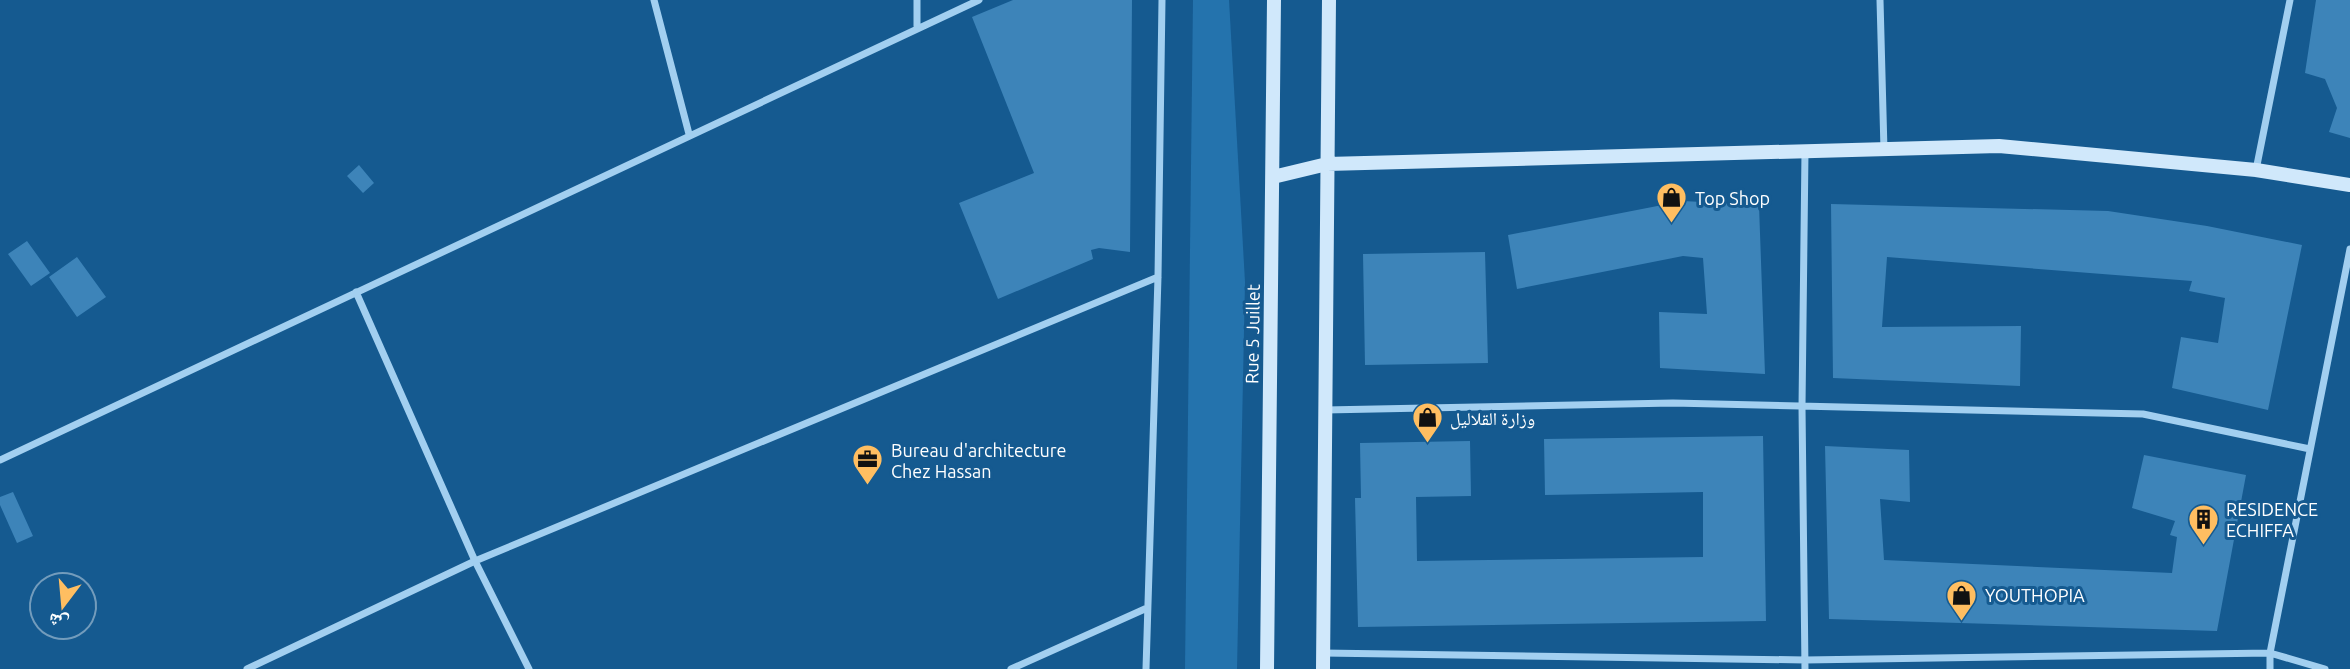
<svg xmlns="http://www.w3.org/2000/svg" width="2350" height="669" font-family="Ubuntu,'Noto Naskh Arabic',sans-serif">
<rect width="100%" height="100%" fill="#155a90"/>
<path fill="#2473ad" d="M1193 0H1229L1245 282 1237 669H1185Z"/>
<path fill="#3d84b9" d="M1013 0H1132L1130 252 1099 248 1091 250 1093 259 998 299 959 203 1034 173 972 17Z
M2316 0H2350V138L2329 132 2337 108 2325 79 2305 73Z
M359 165 374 183 363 193 347 176Z
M1683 201 1759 205 1765 374 1660 368 1659 312 1707 314 1703 258 1683 256 1517 289 1508 235Z
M1831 204 2108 211 2207 226 2302 245 2268 410 2172 388 2181 337 2218 343 2225 298 2189 291 2192 281 1887 257 1882 327 2021 326 2020 386 1833 378Z
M27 241 50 273 31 286 8 254Z
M1485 252 1488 363 1365 365 1363 254Z
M77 257 106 297 77 317 49 277Z
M1763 436 1766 621 1358 627 1355 498H1361L1360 443 1470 441 1471 496 1416 497 1417 561 1703 557V492L1545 495 1544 439Z
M1825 446 1909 450 1910 502 1880 499 1884 560 2172 573 2177 537 2170 535 2175 521 2132 508 2144 455 2246 475 2217 631 1829 619Z
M13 492 33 536 17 543 0 505V497Z"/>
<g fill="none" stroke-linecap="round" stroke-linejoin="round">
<path stroke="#a2cff0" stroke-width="7" d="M654 0 689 134
M917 0V26
M1880 0 1884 150
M2256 170 2290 0
M356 292 475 561 529 669
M1325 410 1673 403 2143 414 2310 449
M0 460 979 0
M1323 653 1805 660 2270 653 2325 669
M247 669 475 561 1158 277
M1011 669 1147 608
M1146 669 1158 277 1162 0
M1805 669 1802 407 1805 152
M2270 669V653L2350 249"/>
<path stroke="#d0e8fb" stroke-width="14" d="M1273 177 1327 164 1999 146 2256 170 2350 185
M1267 669 1274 0
M1323 669 1329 0"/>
</g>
<defs>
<symbol id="shop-pin" viewBox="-11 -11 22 30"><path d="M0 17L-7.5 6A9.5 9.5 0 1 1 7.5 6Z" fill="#ffbe61" stroke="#155a90"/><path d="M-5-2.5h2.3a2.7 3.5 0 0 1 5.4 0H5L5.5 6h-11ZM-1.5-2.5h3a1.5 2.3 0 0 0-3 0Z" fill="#111"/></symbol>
<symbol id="office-pin" viewBox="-11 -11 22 30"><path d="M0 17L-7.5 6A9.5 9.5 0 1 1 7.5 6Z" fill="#ffbe61" stroke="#155a90"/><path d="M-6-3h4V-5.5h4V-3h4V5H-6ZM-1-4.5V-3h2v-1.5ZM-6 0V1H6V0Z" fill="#111"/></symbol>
<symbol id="building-pin" viewBox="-11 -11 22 30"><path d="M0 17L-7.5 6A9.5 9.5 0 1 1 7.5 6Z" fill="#ffbe61" stroke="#155a90"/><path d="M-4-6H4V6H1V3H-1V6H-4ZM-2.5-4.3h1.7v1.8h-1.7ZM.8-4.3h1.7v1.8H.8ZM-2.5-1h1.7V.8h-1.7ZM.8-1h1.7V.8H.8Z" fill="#111"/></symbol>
</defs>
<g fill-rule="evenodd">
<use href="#shop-pin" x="1654" y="180" width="35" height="47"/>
<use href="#shop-pin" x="1410" y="400" width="35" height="47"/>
<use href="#office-pin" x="850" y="442" width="35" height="47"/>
<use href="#building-pin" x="2186" y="502" width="35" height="47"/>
<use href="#shop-pin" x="1944" y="578" width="35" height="47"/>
</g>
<g text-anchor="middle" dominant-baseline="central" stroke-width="6" stroke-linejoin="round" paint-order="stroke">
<g font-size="18" fill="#fff" stroke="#155a90" text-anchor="start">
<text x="1695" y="198">Top Shop</text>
<text x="1450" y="418">وزارة القلاليل</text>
<text x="891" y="450">Bureau d'architecture<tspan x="891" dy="21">Chez Hassan</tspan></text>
<text x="2226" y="509">RESIDENCE<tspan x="2226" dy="21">ECHIFFA</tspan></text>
<text x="1985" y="595">YOUTHOPIA</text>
</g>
<g font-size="18" fill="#fff" stroke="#155a90">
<text transform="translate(1252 334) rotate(-89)">Rue 5 Juillet</text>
</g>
</g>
<g transform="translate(63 606) rotate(196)"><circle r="33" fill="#155a90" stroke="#739cbc" stroke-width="2"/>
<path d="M0-5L12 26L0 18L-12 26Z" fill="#ffbe61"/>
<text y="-10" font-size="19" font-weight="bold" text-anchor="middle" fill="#ffffff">ش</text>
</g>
</svg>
